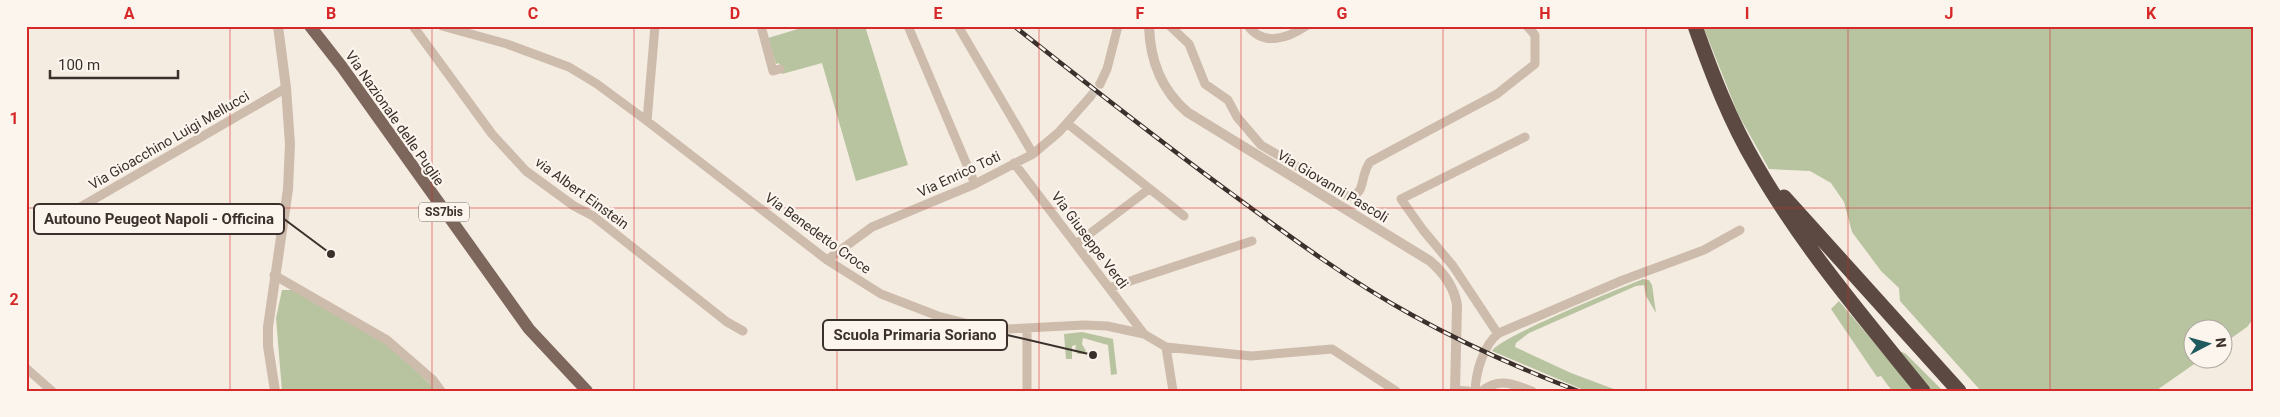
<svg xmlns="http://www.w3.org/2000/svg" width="2280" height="417" font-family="Roboto,sans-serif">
<rect width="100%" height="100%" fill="#f4ebe1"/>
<path fill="#b8c4a0" d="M808 26H865L908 165 856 181 822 63 782 74 779 63 776 64 768 38Z
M1703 26H2254V318L2247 327 2223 344 2222 330H2192V360H2200L2157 390 2153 391H1981L1900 301 1899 288 1881 271 1852 232 1844 202 1831 183 1810 171 1769 169 1738 114Z
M1643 279 1649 280 1652 285 1656 313 1646 296 1644 285 1636 286 1529 333 1516 343 1515 347 1571 373 1619 391H1586L1492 351C1499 337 1621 288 1643 279Z
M282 290H293L387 344 438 391H282L276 318Z
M1839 301 1882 352H1902L1906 354 1943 391H1892L1881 376 1877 377 1831 309Z
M1082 332 1113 339 1117 374 1111 375 1108 345 1083 338 1082 344 1086 351 1084 354H1078L1075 351 1076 345 1072 346V359H1066L1064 334Z"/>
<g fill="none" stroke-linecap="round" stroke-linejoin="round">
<path stroke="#cfc6bd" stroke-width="9" stroke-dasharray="9 4.5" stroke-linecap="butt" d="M1090 97 1100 84"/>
<path stroke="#cdbbac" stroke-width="9" d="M413 26 492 134 526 171 574 206 593 216 727 322 743 331
M442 26 507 44 569 67 597 84 647 121 827 260 881 294 938 316 973 325 1008 329 1084 325 1107 326 1144 334 1166 347 1251 356 1332 349 1396 391
M761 26 773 71 780 69
M908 26 975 184
M958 26 1033 154
M1170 26 1189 44 1205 84 1228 100 1237 117 1261 145 1349 197C1367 193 1359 177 1370 162L1497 94 1535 64V35L1527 26
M1248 26C1264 47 1288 38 1306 26
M1100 84 1107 69 1118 26
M647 121 655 26
M1068 124 1184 216
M1014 163 1144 334
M65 216 286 88
M1076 244 1149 189
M827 260 872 227 975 184 1033 154 1059 132 1090 97
M274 275 387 340 433 380 441 391
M1109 288 1252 241
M1498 334 1453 266 1423 230 1401 199 1525 137
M1166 347 1173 391
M26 368 52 391
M1455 390 1468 391
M1027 391V328
M1475 391C1476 372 1483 345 1499 333L1623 280 1704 250 1740 230
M1482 391C1499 377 1513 384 1532 391"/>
<path stroke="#cdbbac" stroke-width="10" d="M1149 26C1150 61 1161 89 1187 112L1430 261C1444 273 1454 286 1457 305L1455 391
M275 391 268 346V327L288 189 290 144 286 88 278 26"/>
<path stroke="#7d675c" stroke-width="12" d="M310 26 342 67 529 329 587 391"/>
<path stroke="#5c4a42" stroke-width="15" d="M1695 26C1712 74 1730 121 1756 165 1803 247 1864 318 1923 391
M1784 197 1959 391"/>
<defs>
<path id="rail" d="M1014 26C1087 84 1161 142 1236 197 1293 239 1350 281 1412 315 1466 345 1521 369 1578 391"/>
</defs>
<use href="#rail" stroke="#3b302b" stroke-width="4.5"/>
<use href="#rail" stroke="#fbf5ee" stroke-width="2.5" stroke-dasharray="8" stroke-linecap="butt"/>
</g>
<path fill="none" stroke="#d62828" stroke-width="1" stroke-opacity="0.55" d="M230 26V391M432 26V391M634 26V391M837 26V391M1039 26V391M1241 26V391M1443 26V391M1646 26V391M1848 26V391M2050 26V391M26 208H2254"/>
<g text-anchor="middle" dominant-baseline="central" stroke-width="4.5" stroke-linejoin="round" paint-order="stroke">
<rect fill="#fbf5ee" stroke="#756b66" stroke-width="1" x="419" y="202.5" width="50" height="19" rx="4"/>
<g font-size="12" font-weight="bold" fill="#3b302b">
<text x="444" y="212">SS7bis</text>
</g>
<g font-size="14" fill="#3b302b" stroke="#fbf5ee">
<text transform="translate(395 118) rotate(55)">Via Nazionale delle Puglie</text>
<text transform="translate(169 140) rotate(-30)">Via Gioacchino Luigi Mellucci</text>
<text transform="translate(959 174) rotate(-25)">Via Enrico Toti</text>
<text transform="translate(1333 186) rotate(31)">Via Giovanni Pascoli</text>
<text transform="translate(582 193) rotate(36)">via Albert Einstein</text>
<text transform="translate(818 233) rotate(36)">Via Benedetto Croce</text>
<text transform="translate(1090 240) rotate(53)">Via Giuseppe Verdi</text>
</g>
</g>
<path fill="none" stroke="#3b302b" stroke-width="2" d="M331 254L284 219M1093 355L1007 335"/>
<g fill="#3b302b" stroke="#fbf5ee" stroke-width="2">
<circle cx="331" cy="254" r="5"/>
<circle cx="1093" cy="355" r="5"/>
</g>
<g fill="#fbf5ee" stroke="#3b302b" stroke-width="2">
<rect x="34" y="204" width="250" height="30" rx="5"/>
<rect x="823" y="320" width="184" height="30" rx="5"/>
</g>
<g font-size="15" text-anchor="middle" font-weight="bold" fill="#3b302b">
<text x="159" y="224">Autouno Peugeot Napoli - Officina</text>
<text x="915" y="340">Scuola Primaria Soriano</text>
</g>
<rect width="2280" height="417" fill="none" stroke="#fbf5ee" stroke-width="55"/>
<g transform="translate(2208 344) rotate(84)"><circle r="24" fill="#fbf5ee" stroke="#aea6a0"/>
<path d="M0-4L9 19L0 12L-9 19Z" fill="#1f5a5e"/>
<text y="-8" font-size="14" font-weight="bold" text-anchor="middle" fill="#3b302b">N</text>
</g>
<path d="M50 70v8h128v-8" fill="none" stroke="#3b302b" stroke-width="2.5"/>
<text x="58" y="70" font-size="15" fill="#3b302b" stroke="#fbf5ee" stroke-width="4" paint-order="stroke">100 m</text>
<rect x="28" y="28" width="2224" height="362" fill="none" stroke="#d62828" stroke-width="2"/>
<g font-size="16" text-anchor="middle" font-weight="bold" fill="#d62828">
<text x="129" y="19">A</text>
<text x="331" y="19">B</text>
<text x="533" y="19">C</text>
<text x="735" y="19">D</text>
<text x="938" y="19">E</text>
<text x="1140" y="19">F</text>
<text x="1342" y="19">G</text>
<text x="1545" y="19">H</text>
<text x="1747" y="19">I</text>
<text x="1949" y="19">J</text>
<text x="2151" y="19">K</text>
<text x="14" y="124">1</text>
<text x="14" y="305">2</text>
</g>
</svg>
